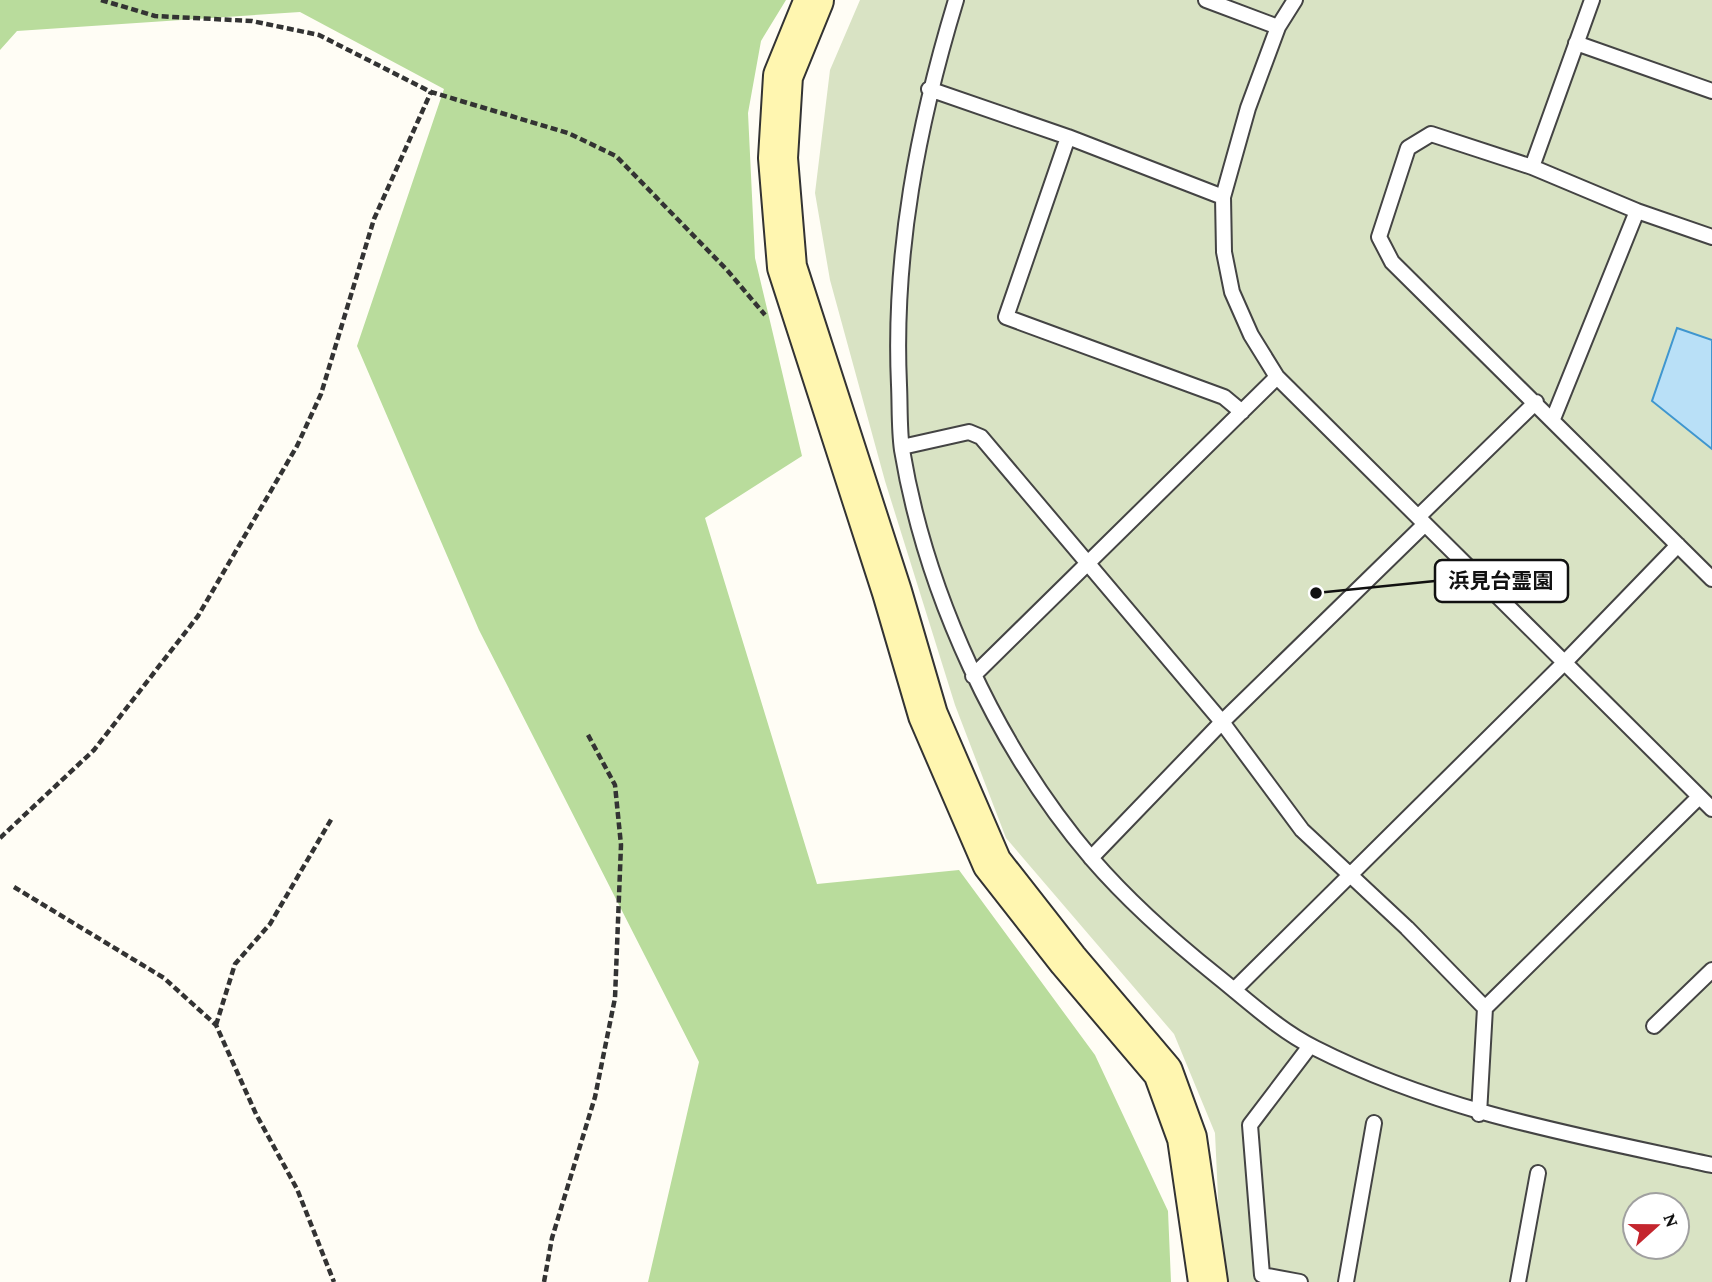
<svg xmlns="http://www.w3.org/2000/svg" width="1712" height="1282" font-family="'Crimson Pro','Noto Sans JP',serif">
<rect width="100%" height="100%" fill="#fffdf5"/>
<path fill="#b9dc9c" d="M0 0H786L761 41 748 113 755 258 802 456 705 518 817 884 959 870 1095 1055 1168 1211 1171 1282H648L699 1062 479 630 357 346 444 89 300 12 17 31 0 50Z"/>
<path fill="#d9e3c4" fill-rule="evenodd" d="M860 0H1712V1282H1222L1215 1133 1174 1034 1006 838 955 705 885 481 830 280 815 193 830 70ZM1635 1205H1677V1247H1635Z"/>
<path fill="#b9e0f7" stroke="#3f96cf" stroke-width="2" d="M1677 328 1712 340V449L1652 401Z"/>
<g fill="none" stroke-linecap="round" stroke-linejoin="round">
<defs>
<path id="lane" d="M956 0C918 125 893 253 899 385 900 406 899 429 902 450 926 594 997 748 1092 859 1130 903 1172 940 1217 976 1247 1000 1280 1031 1315 1048 1441 1112 1575 1135 1712 1165
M1206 0 1278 27
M1295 0 1278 27 1248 108 1223 197 1224 252 1232 292 1251 335 1277 377 1712 809
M1576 43 1712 91
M929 89 1068 137 1223 197
M1068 137 1006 317 1224 397 1242 412
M1532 167 1592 0
M1712 237 1637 211 1532 167 1431 134 1408 148 1379 237 1392 262 1712 579
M1553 419 1637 211
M902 447 969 432 981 437 1222 722 1302 830 1407 928 1485 1008 1479 1114
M1418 517 1536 402
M973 676 1277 377
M1091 858 1222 722 1424 525
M1234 990 1564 663 1678 545
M1485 1008 1699 797
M1654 1026 1712 970
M1300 1282 1262 1275 1250 1125 1310 1046
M1346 1282 1374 1123
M1518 1282 1538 1173"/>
<path id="secondary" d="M814 0 783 76 778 158 787 267 892 592 928 715 992 863 1068 960 1163 1072 1187 1138 1208 1282"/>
</defs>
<use href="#lane" stroke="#444" stroke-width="18"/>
<use href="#secondary" stroke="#333" stroke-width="42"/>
<path stroke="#333" stroke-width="4.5" stroke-dasharray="7 3.5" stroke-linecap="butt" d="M101 0 155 16 252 21 319 35 431 92 568 133 616 156 727 270 765 315
M0 838 94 750 198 616 297 446 321 394 374 219 431 92
M14 887 164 978 216 1025 256 1114 297 1189 334 1282
M216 1025 235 964 270 924 332 818
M544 1282 552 1238 595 1097 615 998 621 845 615 785 587 733"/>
<use href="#lane" stroke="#fff" stroke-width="14"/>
<use href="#secondary" stroke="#fff6b0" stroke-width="38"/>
</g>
<path fill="none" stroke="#111" stroke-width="2.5" d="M1316 593L1435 581"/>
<circle fill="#111" stroke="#fff" stroke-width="2.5" cx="1316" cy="593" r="7"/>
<rect fill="#fff" stroke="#111" stroke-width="2.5" x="1435" y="560" width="133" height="42" rx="7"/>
<g font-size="21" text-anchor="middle" font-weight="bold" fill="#111">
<text x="1501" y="588">浜見台霊園</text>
</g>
<g transform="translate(1656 1226) rotate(69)"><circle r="33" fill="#ffffff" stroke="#a0a0a0" stroke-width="2"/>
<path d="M0-5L12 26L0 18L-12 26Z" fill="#c4262e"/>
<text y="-10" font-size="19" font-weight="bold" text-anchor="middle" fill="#111111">N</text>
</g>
</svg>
